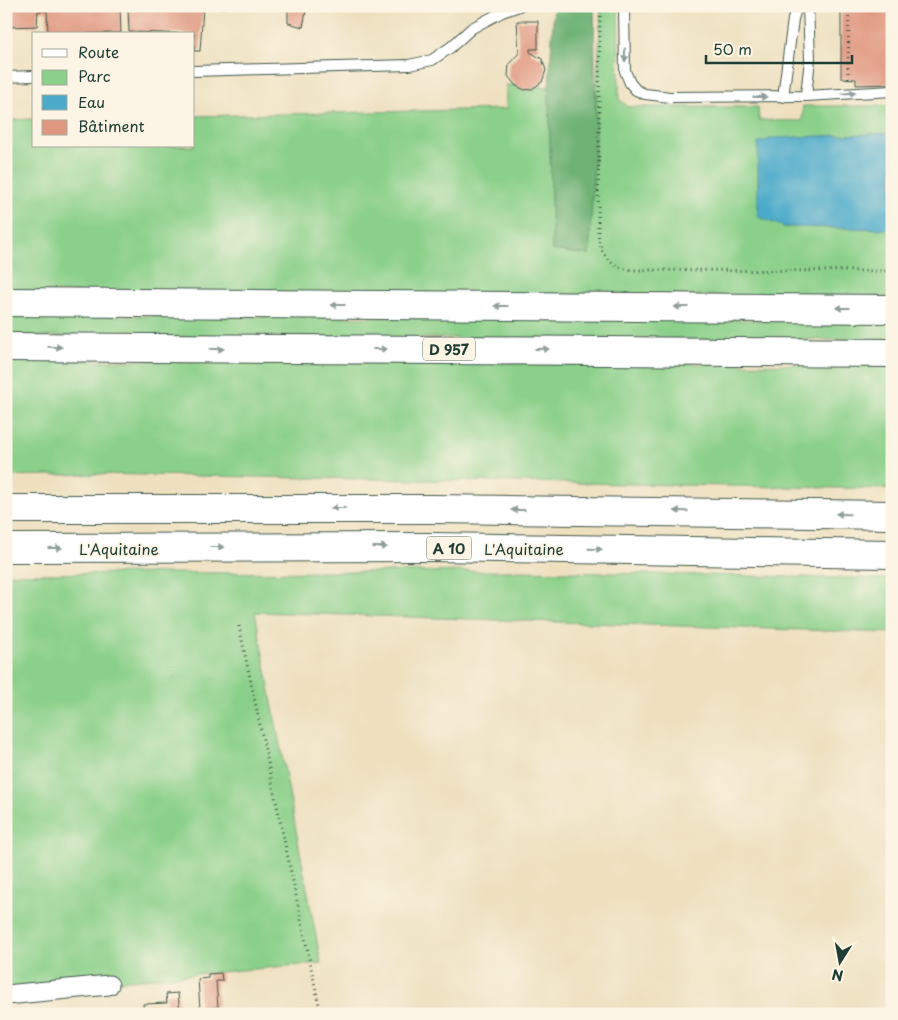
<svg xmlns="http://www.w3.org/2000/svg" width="898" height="1020" font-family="'Playpen Sans',sans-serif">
<rect width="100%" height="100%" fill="#fcf5e5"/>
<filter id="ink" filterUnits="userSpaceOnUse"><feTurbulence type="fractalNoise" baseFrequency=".02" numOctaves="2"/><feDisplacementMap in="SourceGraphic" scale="10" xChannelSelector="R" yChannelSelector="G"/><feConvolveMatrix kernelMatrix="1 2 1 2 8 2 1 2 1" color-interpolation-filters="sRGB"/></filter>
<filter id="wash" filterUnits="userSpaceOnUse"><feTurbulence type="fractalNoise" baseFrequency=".0096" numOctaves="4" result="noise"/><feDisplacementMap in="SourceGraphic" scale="20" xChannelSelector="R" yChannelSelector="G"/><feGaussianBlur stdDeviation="1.12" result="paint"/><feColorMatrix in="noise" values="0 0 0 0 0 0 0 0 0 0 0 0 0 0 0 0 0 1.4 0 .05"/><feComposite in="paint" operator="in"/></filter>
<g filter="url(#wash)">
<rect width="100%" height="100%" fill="#eee0bf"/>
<path fill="#8bd08a" stroke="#55865f" d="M601 6H618L619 99 628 107H758L759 120 802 121 803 106H892V297L6 292V120L34 119V146H194V116L506 109V85L549 87 552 250 589 255Z
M6 315 892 321V340L6 336Z
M6 360 892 365V489L97 474 6 476Z
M516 571 892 579V633L255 612 321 963 6 991V574Z"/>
<path fill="#70b276" stroke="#487855" d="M554 6H594L596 126 589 255 552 250 549 87Z"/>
<path fill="#4baaca" stroke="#35747f" d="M892 133V229L784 227 758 217V143L773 138Z"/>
<g id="blocks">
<path fill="#e09780" d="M6 6H227V8H203L200 51H194V34L129 32 128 9 120 8 121 33 48 34 47 11H38L37 26 6 27Z
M288 6H307L303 27 288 23Z
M841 6H892V84L856 85V79L841 78Z
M517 21H538V49H530V52L542 59 546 70 542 82 532 89 525 90 516 86 508 76 509 64 519 53Z
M221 973 222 981H216L218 1007 200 1009 198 979 208 978V974Z
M178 993 180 1014H144L143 1004 167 1003 166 994Z"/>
</g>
</g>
<g filter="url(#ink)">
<use href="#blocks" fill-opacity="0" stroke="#3e5549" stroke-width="1"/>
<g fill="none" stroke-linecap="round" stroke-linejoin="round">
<defs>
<path id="lane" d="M624 6 625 71 630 83 636 90 645 94 670 97 806 96 810 59 808 6
M194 71 409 65 432 60 451 47 472 28 502 12 519 6
M6 77 34 76
M806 96 892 91
M783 97 793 19 797 6"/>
<path id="street" d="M6 995 109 985"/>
<path id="primary" d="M6 302 892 309
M6 347 892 353"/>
<path id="highway" d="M6 509H432L892 515
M6 548 431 547 892 554"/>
</defs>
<use href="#lane" stroke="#3e5549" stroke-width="12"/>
<use href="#street" stroke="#3e5549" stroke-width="21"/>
<use href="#primary" stroke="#3e5549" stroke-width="30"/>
<use href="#highway" stroke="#3e5549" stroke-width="30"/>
<path stroke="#3e5549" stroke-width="3" stroke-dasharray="1 4" stroke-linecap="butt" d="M600 6 598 231C599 252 609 268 632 270L892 271
M848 78 849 6
M239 626 321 1014"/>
<use href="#lane" stroke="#fff" stroke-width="10"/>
<use href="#street" stroke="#fff" stroke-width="19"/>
<use href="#primary" stroke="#fff" stroke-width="28"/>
<use href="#highway" stroke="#fff" stroke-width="28"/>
</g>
<defs><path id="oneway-solid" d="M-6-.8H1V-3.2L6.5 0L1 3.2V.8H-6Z" transform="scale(1.25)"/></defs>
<g fill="#8f9e9a">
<use href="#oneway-solid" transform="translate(625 55) rotate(89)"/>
<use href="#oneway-solid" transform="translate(849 93) rotate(-5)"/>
<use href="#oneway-solid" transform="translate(760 97)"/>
<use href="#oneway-solid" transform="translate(338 305) rotate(-180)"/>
<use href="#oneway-solid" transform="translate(501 306) rotate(-180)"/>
<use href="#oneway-solid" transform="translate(681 307) rotate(-180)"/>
<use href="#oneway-solid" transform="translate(843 308) rotate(-180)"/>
<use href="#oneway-solid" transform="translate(55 347) rotate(1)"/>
<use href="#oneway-solid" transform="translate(217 349)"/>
<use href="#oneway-solid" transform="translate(380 349)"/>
<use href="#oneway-solid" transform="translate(542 349)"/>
<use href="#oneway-solid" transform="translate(338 508) rotate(-180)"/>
<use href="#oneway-solid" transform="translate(518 510) rotate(-180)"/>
<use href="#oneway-solid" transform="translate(681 511) rotate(-179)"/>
<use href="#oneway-solid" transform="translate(843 514) rotate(-179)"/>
<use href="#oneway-solid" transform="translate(217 547)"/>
<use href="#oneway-solid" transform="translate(380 547)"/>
<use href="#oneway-solid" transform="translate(55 548)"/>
<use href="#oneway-solid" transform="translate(595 549) rotate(1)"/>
</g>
</g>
<g text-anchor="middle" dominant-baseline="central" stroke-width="4" stroke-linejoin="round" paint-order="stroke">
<g fill="#fcf5e5" stroke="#617469" stroke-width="1">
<rect x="423" y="337.5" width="52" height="23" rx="4"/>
<rect x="426.5" y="536.5" width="45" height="23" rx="4"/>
</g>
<g font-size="14" font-weight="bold" fill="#1f3d34">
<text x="449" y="349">D 957</text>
<text x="449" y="548">A 10</text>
</g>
<g font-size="15" fill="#1f3d34" stroke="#fcf5e5">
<text x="119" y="548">L'Aquitaine</text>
<text x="524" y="548">L'Aquitaine</text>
</g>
</g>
<rect width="898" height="1020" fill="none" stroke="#fcf5e5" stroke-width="25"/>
<rect x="32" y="32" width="162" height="115" fill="#fcf5e5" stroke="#a4ab9e"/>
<rect x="42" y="49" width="25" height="8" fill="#ffffff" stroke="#a4ab9e"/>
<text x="78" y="58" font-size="15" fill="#1f3d34">Route</text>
<rect x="42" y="70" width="25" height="15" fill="#8bd08a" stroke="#a4ab9e"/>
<text x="78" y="82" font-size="15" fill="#1f3d34">Parc</text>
<rect x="42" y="95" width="25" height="15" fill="#4baaca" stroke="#a4ab9e"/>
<text x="78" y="108" font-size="15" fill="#1f3d34">Eau</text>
<rect x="42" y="120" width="25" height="15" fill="#e09780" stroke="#a4ab9e"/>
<text x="78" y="132" font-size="15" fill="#1f3d34">Bâtiment</text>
<g transform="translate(840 962) rotate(191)" stroke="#fcf5e5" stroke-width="4" paint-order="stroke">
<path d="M0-4L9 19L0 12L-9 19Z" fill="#1f3d34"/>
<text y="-8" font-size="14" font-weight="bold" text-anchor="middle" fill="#1f3d34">N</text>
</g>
<path d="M706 55v8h146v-8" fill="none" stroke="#1f3d34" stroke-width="2.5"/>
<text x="713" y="55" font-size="15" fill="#1f3d34" stroke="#fcf5e5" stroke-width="4" paint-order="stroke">50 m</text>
</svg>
